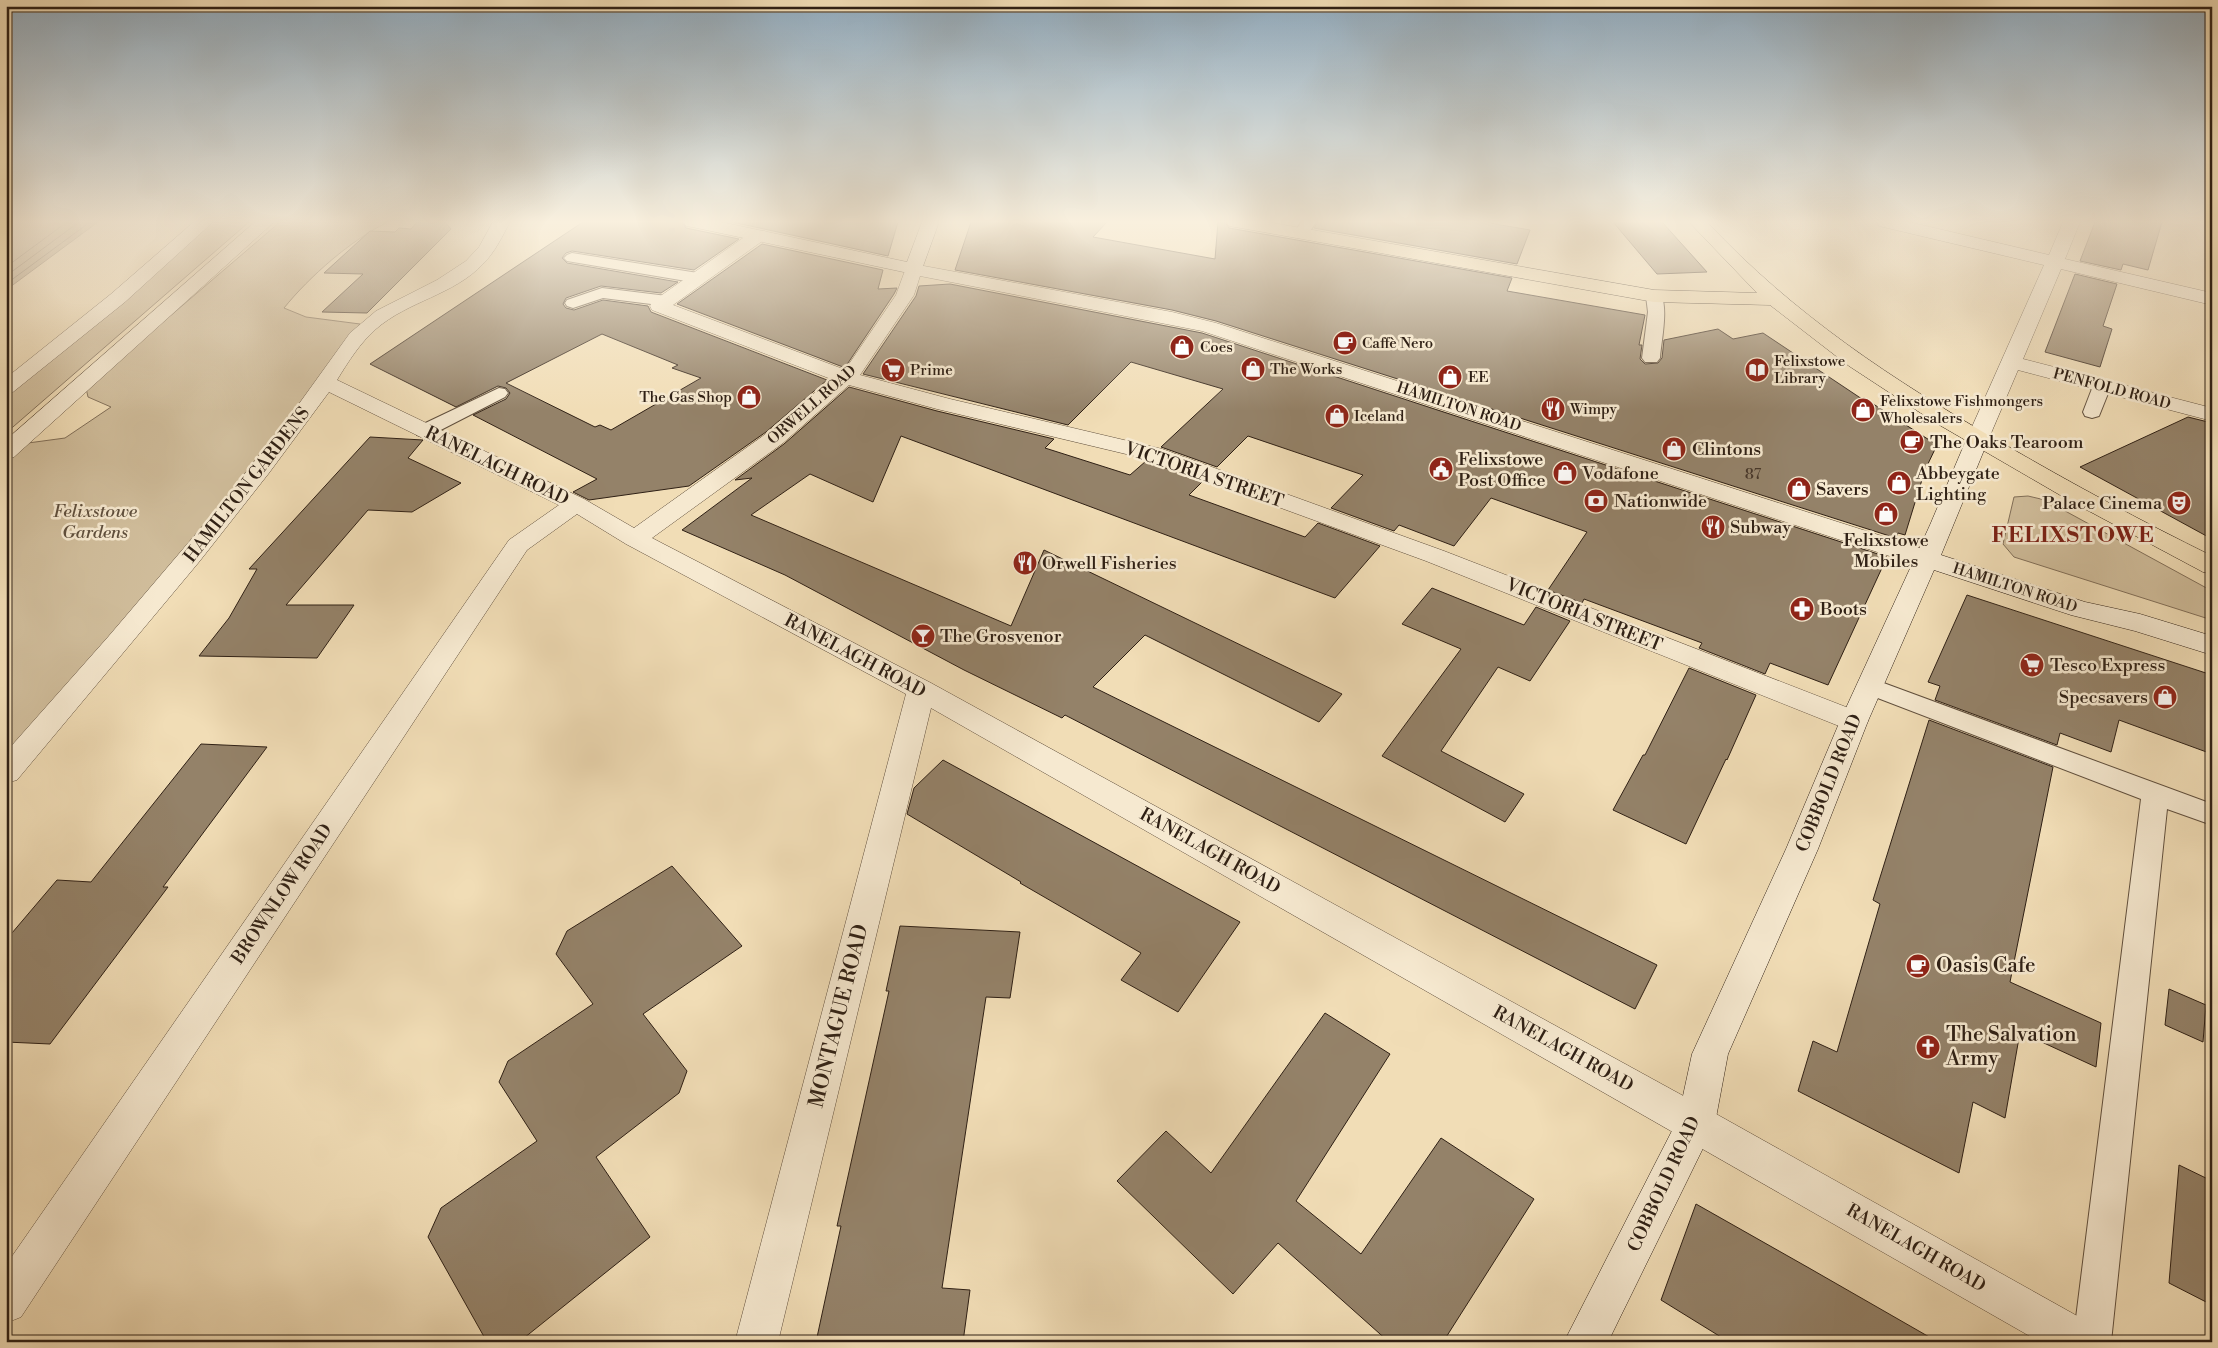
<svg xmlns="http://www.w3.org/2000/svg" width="2218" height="1348" font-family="'Libre Bodoni',serif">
<rect width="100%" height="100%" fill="#f1ddb6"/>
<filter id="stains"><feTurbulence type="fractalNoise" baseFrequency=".004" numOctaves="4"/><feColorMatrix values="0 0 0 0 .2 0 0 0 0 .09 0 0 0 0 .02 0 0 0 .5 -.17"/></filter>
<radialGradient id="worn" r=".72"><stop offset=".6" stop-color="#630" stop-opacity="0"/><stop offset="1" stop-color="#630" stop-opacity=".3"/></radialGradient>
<path fill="#d0bd9b" stroke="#806e58" d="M210 222H249L6 433V394Z
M280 222H388C352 239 309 277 284 308L306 317 360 324 288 421 153 589 6 760V462L28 443 65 438 111 407 88 397 86 388Z
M2028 496 2045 500 2212 591V620L2014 557 2003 544 2014 497Z"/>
<path fill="#af9d7f" stroke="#7c6b55" d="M6 222H98L6 290Z"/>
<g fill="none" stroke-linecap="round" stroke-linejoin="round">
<path stroke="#6f5e4a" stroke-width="1" d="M6 267 67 222
M6 276 79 222
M6 284 90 222"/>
</g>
<path fill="#948269" stroke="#2f2015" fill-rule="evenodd" d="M417 222H445L451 229 367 313 322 312 363 274 324 273 370 231 395 232 399 228 411 229Z
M583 222H682L686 228 739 239 694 270 572 251 566 253 562 258 567 263 678 282 661 293 601 286 566 298 563 304 566 308 574 310 603 300 648 306 651 312 827 380 766 432 689 486 589 500 573 492 597 479 473 415 506 399 510 393 506 388 498 386 456 407 370 364ZM602 334 678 365 672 368 701 378 611 430 600 425 595 427 506 383Z
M732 222H898L888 256Z
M971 222H1107L1093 237 1215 259 1218 222H1225L1229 228 1512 278 1507 291 1645 315 1639 345H1642L1640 359 1645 364 1658 363 1662 358 1664 340 1718 329 1733 339 1763 333 1862 399 1864 398 1937 445 1925 470 1905 535 1898 533 1896 538 1216 321 1172 310 955 270Z
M1318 222H1484L1530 230 1517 264 1314 228Z
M1613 222H1662L1707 272 1657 274Z
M2095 222H2162L2148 270 2123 264 2121 270 2080 261Z
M762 244 883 270 878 289 897 288 894 294 848 363 843 367 677 304Z
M2075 274 2117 284 2103 326 2112 329 2100 367 2045 352Z
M950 284 1202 333 1887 557 1828 685 1770 663 1765 674 1699 648 1702 643 1584 599 1582 603 1548 590 1587 532 1491 498 1454 546 1399 525 1394 531 1331 508 1363 475 1248 436 1217 467 1161 447 1223 389 1131 362 1068 425 863 374 916 296 919 286Z
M849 387 937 411 1054 439 1045 448 1130 475 1146 461 1203 481 1189 495 1305 537 1318 523 1380 546 1335 598 901 436 873 502 810 474 751 515 1011 626 1044 550 1342 694 1319 722 1145 635 1093 687 1657 965 1635 1009 1065 715 1062 718 964 670 785 575 682 530 752 478 735 480 784 444Z
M2188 417 2212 423V539L2080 467Z
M370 437 423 440 408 458 461 483 412 512 368 510 286 605H354L317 658 199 656 229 618 257 569H249Z
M1432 588 1524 625 1536 607 1570 621 1530 681 1498 667 1441 751 1524 794 1505 822 1382 756 1461 649 1402 624Z
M1967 595 2212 675V754L2119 720 2111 752 2060 733 2057 745 1935 700 1940 686 1928 682Z
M1689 668 1756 695 1727 760 1726 759 1686 844 1613 810 1643 755H1645Z
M1929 720 2053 767 2010 982 2101 1023 2096 1067 2020 1032 2005 1118 1973 1102 1959 1173 1798 1091 1813 1041 1837 1052 1880 904 1873 900Z
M201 744 267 747 163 887H168L50 1044 6 1042V940L57 880 91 882Z
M943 760 1240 922 1178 1012 1121 980 1141 953 1020 883 1021 882 907 814 914 788Z
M672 866 742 946 643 1014 687 1071 679 1093 596 1157 650 1237 519 1342H487L428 1237 441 1208 537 1141 499 1082 508 1061 593 1004 556 954 567 931Z
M900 926 1020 932 1010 998 986 997 942 1288 970 1290 963 1342H816L841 1226H837L889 991H886Z
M2169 989 2206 1005 2203 1042 2165 1025Z
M1325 1013 1390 1054 1296 1201 1361 1254 1441 1138 1534 1199 1443 1342H1389L1278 1243 1233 1294 1117 1181 1166 1131 1211 1173Z
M2179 1165 2212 1181V1305L2169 1283Z
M1696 1204 1809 1268 1938 1342H1729L1661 1300Z"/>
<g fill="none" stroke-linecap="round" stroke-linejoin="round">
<defs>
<path id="lane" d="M1301 222H1316L1306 237H1296L1294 234Z
M572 253 698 273 704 275 706 278 704 281 698 283 567 261 564 258 567 255Z
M602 288 667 296 673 298 675 301 673 304 667 306 603 298 573 308 567 306 565 303 567 300Z
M1654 291 1660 293C1669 306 1661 342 1660 358L1657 362H1645L1642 358 1648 312 1646 296 1648 293Z
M2102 381 2108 382 2111 386 2099 416 2092 418 2085 416 2083 412 2093 386 2096 382Z
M499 388 505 389 508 393 505 397 431 435 424 437 417 435 415 431 417 427Z
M1870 678 2212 804V825L2167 809 2111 1342H2073L2141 799 1862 692 1858 686 1862 680Z"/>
<path id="street" d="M194 222H213L125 302 13 392 6 394V378L111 294Z
M255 222H274L14 457 6 459V440Z
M493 222H510C502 237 495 252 483 264 454 295 408 301 376 329 360 343 348 362 337 380L584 499 634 528 767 433 831 379 652 310 650 306 652 302 753 231H765L768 235 765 239 673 305 843 369 849 364 896 295 907 265 913 264 1172 312 1216 323 1935 553 1938 559 1935 565 1926 567 1917 565 1202 331 920 276 914 295 860 375 950 399 1162 449 1444 551 1864 714 1868 721 1864 728 1854 731 1844 728 1426 561 1147 459 937 409 849 385 783 443 652 538 931 683 1709 1110 2097 1327 2103 1342H2040L931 708 778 1342H735L906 694 626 544 577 514 527 550 21 1317 6 1323V1265L509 540 559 505 329 392 269 473 199 562 17 780 6 783V752L108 637 218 508 296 408 350 333 376 311 437 280 466 261 479 247Z
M1877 222H1909L2049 255 2063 222H2080L2065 259 2212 293V305L2061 269 2023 359 2212 408V421L2018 370 1989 438 1986 443 1978 445 1970 443 1967 438 2044 265 1879 226Z"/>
<path id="secondary" d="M684 222H721L907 262 922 222H939L922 269 919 273 913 274 692 227 686 226Z
M1978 431 1986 433 1989 438 1941 555 2085 602 2140 614 2212 636V655L2135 631 2071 615 1934 570 1868 721 1818 849 1728 1054 1715 1123 1709 1136 1608 1342H1564L1678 1119 1692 1054 1786 849 1840 721 1930 525 1967 438 1970 433Z"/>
<path id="primary" d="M1227 222H1267L1654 290 1757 293 1689 222H1707C1794 315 1893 380 2002 443 2071 483 2141 521 2212 556V574L2203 572 2072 502 1936 423 1849 366 1770 305 1654 302 1235 227 1229 226Z"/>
</defs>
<use href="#lane" stroke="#604f3d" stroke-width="2"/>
<use href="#street" stroke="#604f3d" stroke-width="1"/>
<use href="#secondary" stroke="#2f2015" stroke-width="1"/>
<use href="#primary" stroke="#2f2015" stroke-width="1"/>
<use href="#lane" fill="#f6e9d0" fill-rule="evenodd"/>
<use href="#street" fill="#f6e9d0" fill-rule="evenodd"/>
<use href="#secondary" fill="#f6e9d0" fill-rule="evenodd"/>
<use href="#primary" fill="#f1ddb6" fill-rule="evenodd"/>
</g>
<linearGradient id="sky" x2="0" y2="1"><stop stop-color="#91abbe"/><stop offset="0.54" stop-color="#f9f0de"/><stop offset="1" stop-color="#f9f0de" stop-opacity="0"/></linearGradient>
<rect width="2218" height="411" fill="url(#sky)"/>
<defs>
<symbol id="cafe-disc" viewBox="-11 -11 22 22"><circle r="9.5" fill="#8f2418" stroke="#f6e9d0"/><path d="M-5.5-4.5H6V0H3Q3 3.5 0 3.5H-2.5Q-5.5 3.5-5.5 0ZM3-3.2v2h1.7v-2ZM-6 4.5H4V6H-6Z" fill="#fff"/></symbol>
<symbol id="shop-disc" viewBox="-11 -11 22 22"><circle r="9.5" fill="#8f2418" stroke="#f6e9d0"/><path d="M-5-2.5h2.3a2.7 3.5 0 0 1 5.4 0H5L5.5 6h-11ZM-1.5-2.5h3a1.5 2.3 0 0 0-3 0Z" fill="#fff"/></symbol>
<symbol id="supermarket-disc" viewBox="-11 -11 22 22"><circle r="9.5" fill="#8f2418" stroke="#f6e9d0"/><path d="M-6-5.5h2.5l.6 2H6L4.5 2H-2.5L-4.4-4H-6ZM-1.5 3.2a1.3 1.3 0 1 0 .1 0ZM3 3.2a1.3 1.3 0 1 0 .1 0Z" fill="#fff"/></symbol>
<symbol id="library-disc" viewBox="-11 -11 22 22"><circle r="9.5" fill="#8f2418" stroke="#f6e9d0"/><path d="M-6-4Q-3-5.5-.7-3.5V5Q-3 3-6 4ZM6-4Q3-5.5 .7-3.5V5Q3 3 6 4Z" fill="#fff"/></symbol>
<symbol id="restaurant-disc" viewBox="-11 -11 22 22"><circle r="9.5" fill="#8f2418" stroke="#f6e9d0"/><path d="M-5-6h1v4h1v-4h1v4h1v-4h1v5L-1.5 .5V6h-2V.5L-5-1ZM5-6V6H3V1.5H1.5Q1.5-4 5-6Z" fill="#fff"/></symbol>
<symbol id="civic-disc" viewBox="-11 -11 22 22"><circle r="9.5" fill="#8f2418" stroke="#f6e9d0"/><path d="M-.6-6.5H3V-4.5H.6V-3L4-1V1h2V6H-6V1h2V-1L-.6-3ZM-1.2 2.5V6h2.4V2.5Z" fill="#fff"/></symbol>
<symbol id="bank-disc" viewBox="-11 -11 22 22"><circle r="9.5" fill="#8f2418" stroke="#f6e9d0"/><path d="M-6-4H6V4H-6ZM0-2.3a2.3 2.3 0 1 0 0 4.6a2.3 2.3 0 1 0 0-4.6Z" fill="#fff"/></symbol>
<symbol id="theatre-disc" viewBox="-11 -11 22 22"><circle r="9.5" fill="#8f2418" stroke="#f6e9d0"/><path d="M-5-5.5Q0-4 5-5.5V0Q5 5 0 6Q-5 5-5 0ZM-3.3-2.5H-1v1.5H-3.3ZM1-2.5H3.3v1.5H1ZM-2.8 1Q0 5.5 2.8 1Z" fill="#fff"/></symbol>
<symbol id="pharmacy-disc" viewBox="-11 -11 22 22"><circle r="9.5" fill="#8f2418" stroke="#f6e9d0"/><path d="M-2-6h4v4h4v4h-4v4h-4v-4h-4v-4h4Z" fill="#fff"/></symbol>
<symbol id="bar-disc" viewBox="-11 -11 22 22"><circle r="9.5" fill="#8f2418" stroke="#f6e9d0"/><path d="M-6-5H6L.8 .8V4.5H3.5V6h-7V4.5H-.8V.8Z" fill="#fff"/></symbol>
<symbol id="church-disc" viewBox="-11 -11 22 22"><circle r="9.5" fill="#8f2418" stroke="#f6e9d0"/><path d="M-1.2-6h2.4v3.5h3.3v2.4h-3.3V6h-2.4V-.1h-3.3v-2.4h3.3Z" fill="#fff"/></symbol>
</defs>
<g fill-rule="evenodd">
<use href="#cafe-disc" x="1331" y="329" width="28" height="28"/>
<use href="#shop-disc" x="1168" y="333" width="28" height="28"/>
<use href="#shop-disc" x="1239" y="355" width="28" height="28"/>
<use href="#supermarket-disc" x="879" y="356" width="28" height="28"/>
<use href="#library-disc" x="1743" y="356" width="28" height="28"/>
<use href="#shop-disc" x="1436" y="363" width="28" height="28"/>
<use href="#shop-disc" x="735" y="383" width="28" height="28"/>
<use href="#restaurant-disc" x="1539" y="395" width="28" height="28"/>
<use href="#shop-disc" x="1849" y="396" width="28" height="28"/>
<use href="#shop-disc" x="1323" y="402" width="28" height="28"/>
<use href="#cafe-disc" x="1898" y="428" width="28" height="28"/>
<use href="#shop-disc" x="1660" y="435" width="28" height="28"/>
<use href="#civic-disc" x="1427" y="455" width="28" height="28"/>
<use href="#shop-disc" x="1551" y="459" width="28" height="28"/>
<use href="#shop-disc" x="1885" y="469" width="28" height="28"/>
<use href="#shop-disc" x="1785" y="475" width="28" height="28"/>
<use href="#bank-disc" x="1582" y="487" width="28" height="28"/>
<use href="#theatre-disc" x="2165" y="489" width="28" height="28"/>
<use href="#shop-disc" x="1872" y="500" width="28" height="28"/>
<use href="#restaurant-disc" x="1699" y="513" width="28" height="28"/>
<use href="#restaurant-disc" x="1011" y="549" width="28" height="28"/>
<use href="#pharmacy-disc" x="1788" y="595" width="28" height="28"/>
<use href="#bar-disc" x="909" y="622" width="28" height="28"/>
<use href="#supermarket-disc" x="2018" y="651" width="28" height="28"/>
<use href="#shop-disc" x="2151" y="683" width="28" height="28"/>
<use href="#cafe-disc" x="1904" y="952" width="28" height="28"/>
<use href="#church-disc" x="1914" y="1033" width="28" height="28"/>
</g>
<g text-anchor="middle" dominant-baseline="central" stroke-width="5" stroke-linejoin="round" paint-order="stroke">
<g font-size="15" fill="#2f2015" stroke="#f6e9d0" text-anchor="start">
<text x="1362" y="343">Caffè Nero</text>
<text x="1200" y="347">Coes</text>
<text x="1774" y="361">Felixstowe<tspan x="1774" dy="17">Library</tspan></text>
<text x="1270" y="369">The Works</text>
<text x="910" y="370">Prime</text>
<text x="1468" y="377">EE</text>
<text x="732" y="397" text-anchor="end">The Gas Shop</text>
<text x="1880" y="401">Felixstowe Fishmongers<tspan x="1880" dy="17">Wholesalers</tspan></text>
<text x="1570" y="409">Wimpy</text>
<text x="1354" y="416">Iceland</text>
</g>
<g font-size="15" fill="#2f2015" stroke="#f6e9d0">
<text transform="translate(2112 389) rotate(15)">PENFOLD ROAD</text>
<text transform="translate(812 405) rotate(-41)">ORWELL ROAD</text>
<text transform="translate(1459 407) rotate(18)">HAMILTON ROAD</text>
<text transform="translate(2015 588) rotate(18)">HAMILTON ROAD</text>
</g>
<g font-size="15" fill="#48382a">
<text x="1753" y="474">87</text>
</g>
<g font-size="18" fill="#2f2015" stroke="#f6e9d0" text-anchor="start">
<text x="1930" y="442">The Oaks Tearoom</text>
<text x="1692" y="449">Clintons</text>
<text x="1458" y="459">Felixstowe<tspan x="1458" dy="21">Post Office</tspan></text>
<text x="1582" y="473">Vodafone</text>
<text x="1916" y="473">Abbeygate<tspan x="1916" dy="21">Lighting</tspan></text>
<text x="1816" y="489">Savers</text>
<text x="1614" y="501">Nationwide</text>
<text x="2162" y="503" text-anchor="end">Palace Cinema</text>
<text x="1730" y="527">Subway</text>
<text x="1886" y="540" text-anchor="middle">Felixstowe<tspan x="1886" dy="21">Mobiles</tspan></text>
<text x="1042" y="563">Orwell Fisheries</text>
<text x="1820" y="609">Boots</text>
<text x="940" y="636">The Grosvenor</text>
<text x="2050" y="665">Tesco Express</text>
<text x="2148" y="697" text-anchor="end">Specsavers</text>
</g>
<g font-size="18" fill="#2f2015" stroke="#f6e9d0">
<text transform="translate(497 466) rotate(26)">RANELAGH ROAD</text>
<text transform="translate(1204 475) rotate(19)">VICTORIA STREET</text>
<text transform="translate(247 485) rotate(-52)">HAMILTON GARDENS</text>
<text transform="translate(1584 615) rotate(22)">VICTORIA STREET</text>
<text transform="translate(855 656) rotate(28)">RANELAGH ROAD</text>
<text transform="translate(1829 783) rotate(-68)">COBBOLD ROAD</text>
<text transform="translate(1210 851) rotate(29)">RANELAGH ROAD</text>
<text transform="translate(282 894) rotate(-56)">BROWNLOW ROAD</text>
<text transform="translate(1563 1049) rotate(29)">RANELAGH ROAD</text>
<text transform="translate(1664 1184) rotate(-65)">COBBOLD ROAD</text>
<text transform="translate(1916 1248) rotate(30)">RANELAGH ROAD</text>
</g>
<g font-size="18" font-style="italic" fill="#5f4f3d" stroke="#f6e9d0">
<text x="95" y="511">Felixstowe<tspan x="95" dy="21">Gardens</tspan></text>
</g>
<g font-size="21" fill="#2f2015" stroke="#f6e9d0" text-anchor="start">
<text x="1936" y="966">Oasis Cafe</text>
<text x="1946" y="1035">The Salvation<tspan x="1946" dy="24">Army</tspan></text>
</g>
<g font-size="21" fill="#2f2015" stroke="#f6e9d0">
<text transform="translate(839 1016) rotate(-76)">MONTAGUE ROAD</text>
</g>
<g font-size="22" font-weight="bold" letter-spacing="1" fill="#7a1f14" stroke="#f6e9d0">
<text x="2073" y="535">FELIXSTOWE</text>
</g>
</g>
<rect width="2218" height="1348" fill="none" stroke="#f1ddb6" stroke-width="25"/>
<rect x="8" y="8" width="2203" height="1333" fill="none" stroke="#2f2015" stroke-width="2.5"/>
<rect x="12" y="12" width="2193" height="1323" fill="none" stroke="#2f2015"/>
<rect width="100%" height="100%" filter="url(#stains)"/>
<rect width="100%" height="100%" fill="url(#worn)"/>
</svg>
